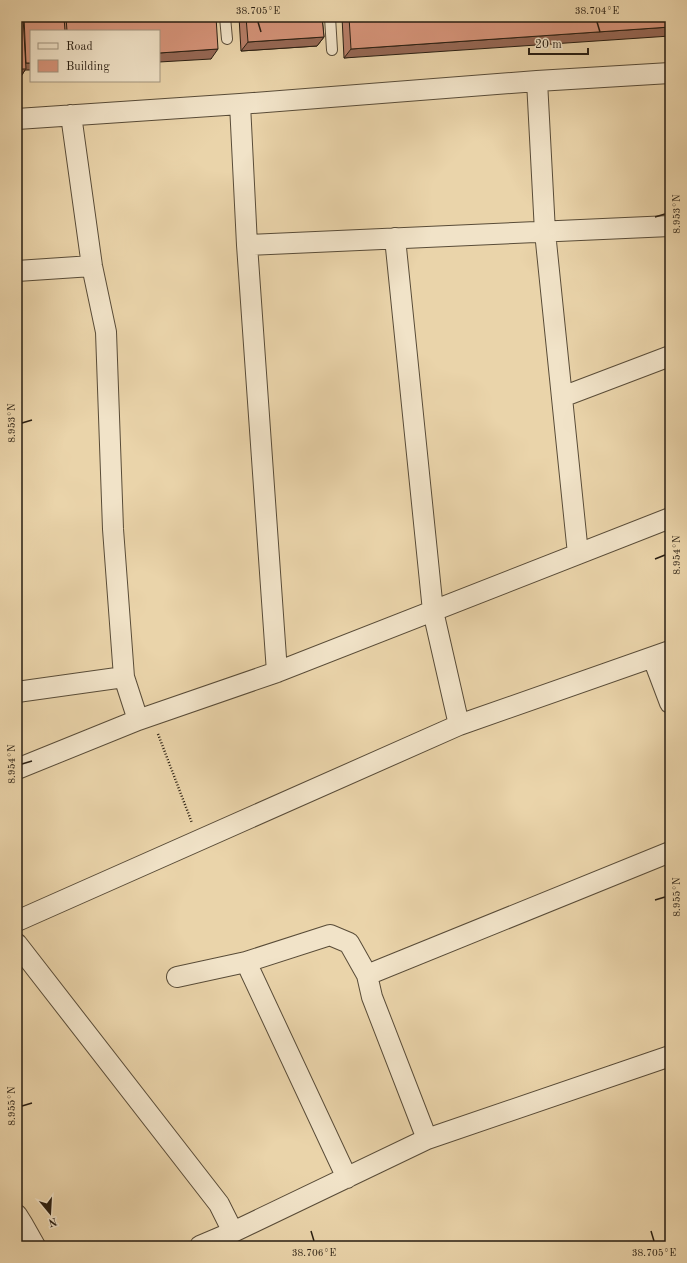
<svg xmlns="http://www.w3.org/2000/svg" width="687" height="1263" font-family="'Old Standard TT',serif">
<rect width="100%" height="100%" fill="#ead4aa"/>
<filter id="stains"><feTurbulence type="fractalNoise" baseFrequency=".005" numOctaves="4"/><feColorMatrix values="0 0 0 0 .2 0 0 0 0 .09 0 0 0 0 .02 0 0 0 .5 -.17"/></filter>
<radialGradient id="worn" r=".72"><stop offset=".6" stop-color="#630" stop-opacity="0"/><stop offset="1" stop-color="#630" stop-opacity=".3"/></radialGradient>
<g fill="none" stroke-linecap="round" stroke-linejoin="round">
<defs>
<path id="service" d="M225 17 227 39
M330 17 332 50"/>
<path id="minor" d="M537 81 545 232 578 554
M240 104 247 245 277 672
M17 119 240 104 537 81 670 73
M395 238 433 611 459 725
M247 245 670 226
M17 271 92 266
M562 397 670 356
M653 658 670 703
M124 677 138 720
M17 692 124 677 113 529 106 332 92 266 71 115
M17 769 138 720 277 672 670 518
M17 921 459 725 670 651
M17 944 219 1204 233 1232
M246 962 347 1178
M177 977 246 962 330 935 349 943 367 975
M427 1139 372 997 367 975 670 852
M17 1215 22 1223 35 1246
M200 1246 233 1232 427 1139 670 1056"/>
</defs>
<use href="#service" stroke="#594c38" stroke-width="12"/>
<use href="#minor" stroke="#594c38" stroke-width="22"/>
<path stroke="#291e12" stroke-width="2.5" stroke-dasharray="1 2" stroke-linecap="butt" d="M158 734 192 823"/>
<use href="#service" stroke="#f1e3c8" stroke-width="10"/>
<use href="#minor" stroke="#f1e3c8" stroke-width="20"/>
</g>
<path fill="#b87f69" stroke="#291e12" d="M17 17H216L211 59 159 31H31L25 70 20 78H17Z
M239 17H322L324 37 317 46 241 51Z
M342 17H670L344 58Z"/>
<path fill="#966855" stroke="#291e12" d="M670 27V36L344 58 351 49Z
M324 37 317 46 241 51 248 42Z
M218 49 211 59 159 62V53Z
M26 63H31V70H25L20 78H17V69Z"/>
<path fill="#d6947a" stroke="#291e12" d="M17 17H23L26 69H17Z
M24 17H64L65 31H31V63H26Z
M66 17H216L218 49 159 53V31H67Z
M246 17H322L324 37 248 42Z
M349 17H670V27L351 49Z"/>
<path fill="none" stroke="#291e12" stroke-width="1.5" d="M258 22 261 32M597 22 600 32M655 217 665 214M22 423 32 420M655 559 665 555M22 764 32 761M655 900 665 897M22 1106 32 1103M311 1231 314 1241M651 1231 654 1241"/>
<rect width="687" height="1263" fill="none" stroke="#ead4aa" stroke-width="44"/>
<rect x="30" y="30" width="130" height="52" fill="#f1e3c8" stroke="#a1947f"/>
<rect x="38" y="43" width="20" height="6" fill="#f1e3c8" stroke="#a1947f"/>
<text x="66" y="50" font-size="12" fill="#291e12">Road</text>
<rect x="38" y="60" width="20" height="12" fill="#d6947a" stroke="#a1947f"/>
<text x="66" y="70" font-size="12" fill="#291e12">Building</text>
<g transform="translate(50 1213) rotate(162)" stroke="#f1e3c8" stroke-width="3" paint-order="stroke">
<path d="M0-3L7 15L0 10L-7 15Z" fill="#291e12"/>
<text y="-6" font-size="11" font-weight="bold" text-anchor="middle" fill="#291e12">N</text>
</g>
<path d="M529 48v6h59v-6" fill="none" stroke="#291e12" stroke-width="2"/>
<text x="535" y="48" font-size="12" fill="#291e12" stroke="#f1e3c8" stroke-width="3" paint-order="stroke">20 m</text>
<rect x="22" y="22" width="643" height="1219" fill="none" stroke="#291e12" stroke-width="1.5"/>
<g font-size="10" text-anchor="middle" fill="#291e12">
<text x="258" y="14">38.705°E</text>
<text x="597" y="14">38.704°E</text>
<text transform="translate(676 214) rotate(-90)" y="4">8.953°N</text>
<text transform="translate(11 423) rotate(-90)" y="4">8.953°N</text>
<text transform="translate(676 555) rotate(-90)" y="4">8.954°N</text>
<text transform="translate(11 764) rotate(-90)" y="4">8.954°N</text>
<text transform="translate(676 897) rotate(-90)" y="4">8.955°N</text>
<text transform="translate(11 1106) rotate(-90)" y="4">8.955°N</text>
<text x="314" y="1256">38.706°E</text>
<text x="654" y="1256">38.705°E</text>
</g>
<rect width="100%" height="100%" filter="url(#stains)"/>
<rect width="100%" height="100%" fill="url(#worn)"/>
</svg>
